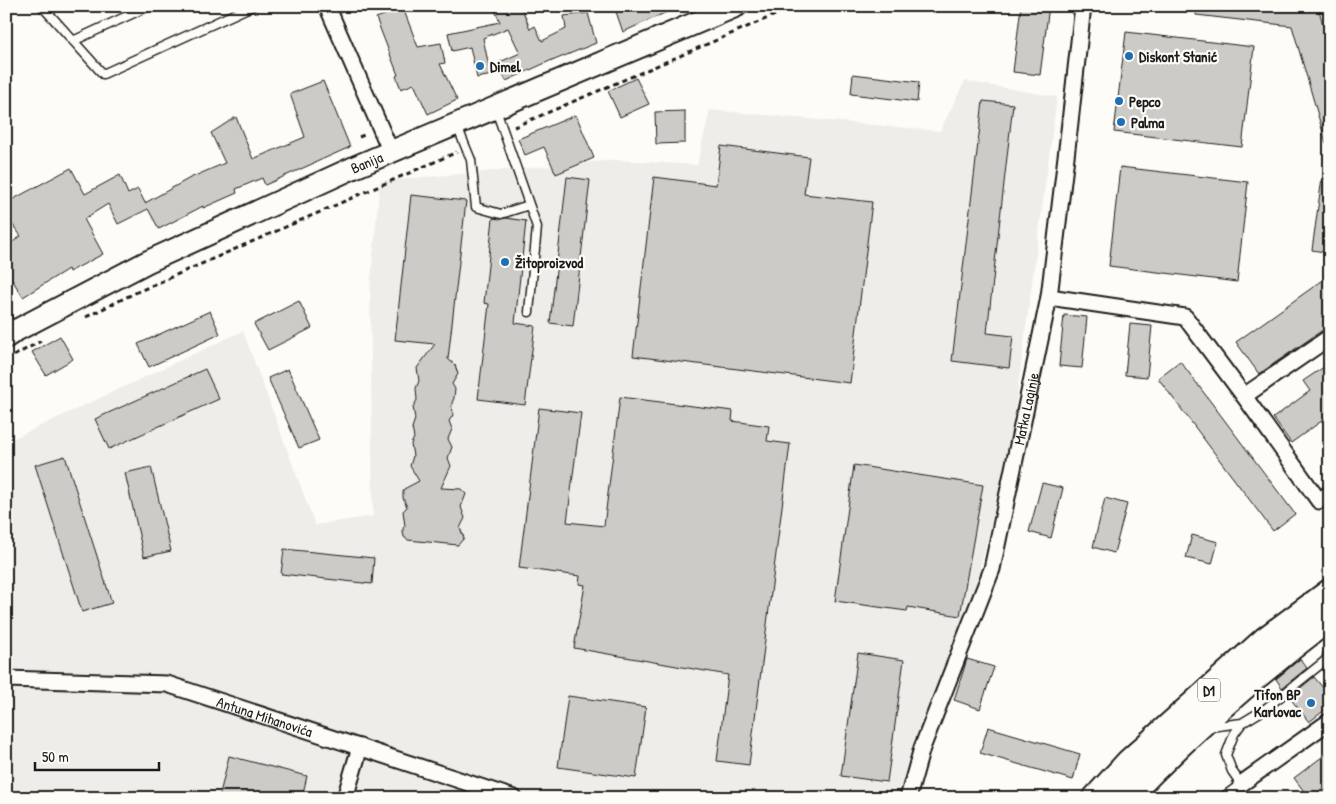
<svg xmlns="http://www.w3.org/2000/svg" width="1336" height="804" font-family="'Patrick Hand',sans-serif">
<rect width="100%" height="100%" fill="#fdfcf7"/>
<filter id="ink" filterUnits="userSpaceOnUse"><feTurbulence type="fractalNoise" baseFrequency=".02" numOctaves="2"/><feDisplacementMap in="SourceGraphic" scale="10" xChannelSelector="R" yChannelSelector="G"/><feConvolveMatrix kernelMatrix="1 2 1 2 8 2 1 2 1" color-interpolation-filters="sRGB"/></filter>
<g filter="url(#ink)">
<path fill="#eeede9" d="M965 81 1057 97 1010 447 968 616 904 798H6V442L243 331 315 525 373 516 370 290 380 181 616 160 697 165 710 110 940 131Z"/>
<path fill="#cccbc8" stroke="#1c1c1c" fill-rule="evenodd" d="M493 6H521L530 29 535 26 542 41 566 29 564 16 588 13 596 43 552 61V60L506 81 502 73 477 78 470 47 452 51 448 33 500 22ZM508 28 520 53 489 67 483 38Z
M614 6H680L623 32Z
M1021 6H1049L1040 75 1013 72Z
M1196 6H1318L1330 51V142L1326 143 1292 26 1196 15Z
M403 8 418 47 441 43 445 63 440 64 457 100 428 114 414 84 401 89 396 76 398 75 376 18Z
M1126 32 1254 47 1242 147 1114 132Z
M853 74 919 82 917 102 851 94Z
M636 78 649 104 620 117 608 91Z
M323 81 350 147 265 185 262 178 236 189 237 193 203 208V206L159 229 148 209 118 224 108 204 84 219 103 254 69 272 68 269 23 297 6 270V247L21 236 6 216V203L71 168 85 194 120 175 128 194 138 189 145 203 190 178 225 163 211 133 236 117 253 159 305 137 290 94Z
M983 101 1013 104 987 333 1013 336 1009 368 952 361Z
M685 111V143L656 144 655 112Z
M576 115 594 158 556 174 544 147 525 155 518 139Z
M721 146 809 157 804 194 872 202 850 383 633 356 654 177 716 185Z
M1120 167 1248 182 1237 282 1109 266Z
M567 177 590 180 573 326 550 323Z
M1322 178 1330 179V253L1312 250Z
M411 195 466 201 448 359 455 365 458 374 452 384 455 389 454 398 452 403 453 415 449 421 452 429 448 439 452 447 448 458 451 466 441 488 461 489 466 494 461 507 465 518 460 528 464 538 458 545 408 540 404 537 403 532V528L405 526 403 511 407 507 403 498V492L404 489 419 481 410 466 413 456 411 444 414 438 412 428 415 419 413 407 417 400 416 388 419 381 417 368 435 344 395 340Z
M493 218 500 219 506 218 526 221 515 323 535 326 525 405 478 399 489 304 484 303Z
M1330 275V325L1259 374 1236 342Z
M299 301 312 328 268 350 254 324Z
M210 311 220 334 149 367 138 344Z
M1064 315 1087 317 1082 368 1059 366Z
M1130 324 1152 326 1147 377 1125 375Z
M60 336 73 359 46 375 32 352Z
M1180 361 1295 514 1273 531 1158 378Z
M1330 363V415L1291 443 1273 418 1310 391 1303 381Z
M205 369 219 399 109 449 95 419Z
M288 369 319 440 299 448 268 378Z
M620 397 733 411 732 421 769 426 767 441 790 444 749 765 717 761 728 675 574 648 585 585 579 584 580 576 519 568 539 408 581 413 567 522 604 526Z
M65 456 112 603 82 612 35 465Z
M854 465 983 485 960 616 908 607 907 611 835 601Z
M151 467 171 551 144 557 125 473Z
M1042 483 1063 488 1051 538 1029 532Z
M1105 498 1127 504 1114 553 1093 547Z
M1192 535 1218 542 1212 564 1186 558Z
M284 549 374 558 372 584 281 574Z
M858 653 904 660 887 782 841 776Z
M967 659 994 667 980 709 954 700Z
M1300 659 1307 668 1282 688 1276 679Z
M1314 677 1324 689 1330 685V706L1309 722 1289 697Z
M568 696 646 707 636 778 558 767Z
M988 727 1080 754 1073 780 980 753Z
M1330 751V787L1316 798H1309L1294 778Z
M229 756 307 776 302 798H219Z"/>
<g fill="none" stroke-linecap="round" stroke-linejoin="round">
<defs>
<path id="service" d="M42 6 103 74 252 6
M73 41 149 6
M496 110 537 227 529 312
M457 126 471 160 476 207 501 214 529 205
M6 317 14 329
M1209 727 1242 723
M1222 798 1241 784 1232 771 1226 755 1234 734 1242 723 1265 709 1326 660 1330 647"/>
<g id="minor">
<path d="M327 6 391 152"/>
<path d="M1049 297 1185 317 1244 396 1330 337"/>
<path d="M1244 396 1319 501 1330 493"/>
<path id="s1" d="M6 679 167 684 514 798"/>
<path d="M1241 784 1330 721"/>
<path d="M345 798 360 747"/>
<path id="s2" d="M908 798 922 748 992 569 1049 297 1068 140 1083 6"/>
</g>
<g id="secondary">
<path id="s3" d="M6 337 15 331 147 262 355 167 736 6"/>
</g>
<path id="trunk" d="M1096 798 1129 762 1265 640 1330 592
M1126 798C1189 732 1258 672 1330 617"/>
</defs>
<use href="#service" stroke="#1c1c1c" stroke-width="11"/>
<use href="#minor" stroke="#1c1c1c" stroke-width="19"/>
<use href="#secondary" stroke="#1c1c1c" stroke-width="25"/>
<use href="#trunk" stroke="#1c1c1c" stroke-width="29"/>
<path stroke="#1c1c1c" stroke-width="3" stroke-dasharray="5 4" stroke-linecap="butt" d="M514 127 796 6
M359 137 366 134
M86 317 137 292 457 152
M6 360 41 341"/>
<use href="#service" stroke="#fdfcf7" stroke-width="8"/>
<use href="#minor" stroke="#fdfcf7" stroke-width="15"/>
<use href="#secondary" stroke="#fdfcf7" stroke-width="21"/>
<use href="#trunk" stroke="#fdfcf7" stroke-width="25"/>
</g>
</g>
<g fill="#1f6fb2" stroke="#fdfcf7" stroke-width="2">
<circle cx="1129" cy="56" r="5"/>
<circle cx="480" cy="66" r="5"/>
<circle cx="1119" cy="101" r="5"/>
<circle cx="1121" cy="122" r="5"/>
<circle cx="505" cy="262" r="5"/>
<circle cx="1311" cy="703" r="5"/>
</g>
<g text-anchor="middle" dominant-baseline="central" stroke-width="4.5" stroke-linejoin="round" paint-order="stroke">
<rect fill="#fdfcf7" stroke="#605f5e" stroke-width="1" x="1198" y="678.5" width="22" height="23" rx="4"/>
<g font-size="14" font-weight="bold" fill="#1c1c1c">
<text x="1209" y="690">D1</text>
</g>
<g font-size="15" font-weight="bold" fill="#1c1c1c" stroke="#fdfcf7" text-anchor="start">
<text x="1139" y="56">Diskont Stanić</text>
<text x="490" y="66">Dimel</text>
<text x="1129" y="101">Pepco</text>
<text x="1131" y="122">Palma</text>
<text x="515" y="262">Žitoproizvod</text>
<text x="1301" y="694" text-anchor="end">Tifon BP<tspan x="1301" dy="17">Karlovac</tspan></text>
</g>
<g font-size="15" fill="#1c1c1c" stroke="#fdfcf7">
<text stroke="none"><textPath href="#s3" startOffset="401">Banija</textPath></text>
<text stroke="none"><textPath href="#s2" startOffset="408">Matka Laginje</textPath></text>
<text stroke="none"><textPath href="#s1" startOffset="264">Antuna Mihanovića</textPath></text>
</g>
</g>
<rect width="1336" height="804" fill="none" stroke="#fdfcf7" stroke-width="25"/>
<rect x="12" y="12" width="1311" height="779" fill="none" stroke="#1c1c1c" stroke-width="2" filter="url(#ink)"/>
<path d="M35 762v8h124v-8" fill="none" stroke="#1c1c1c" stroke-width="2.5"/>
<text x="42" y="762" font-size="15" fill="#1c1c1c" stroke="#fdfcf7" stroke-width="4" paint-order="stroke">50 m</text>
</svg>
